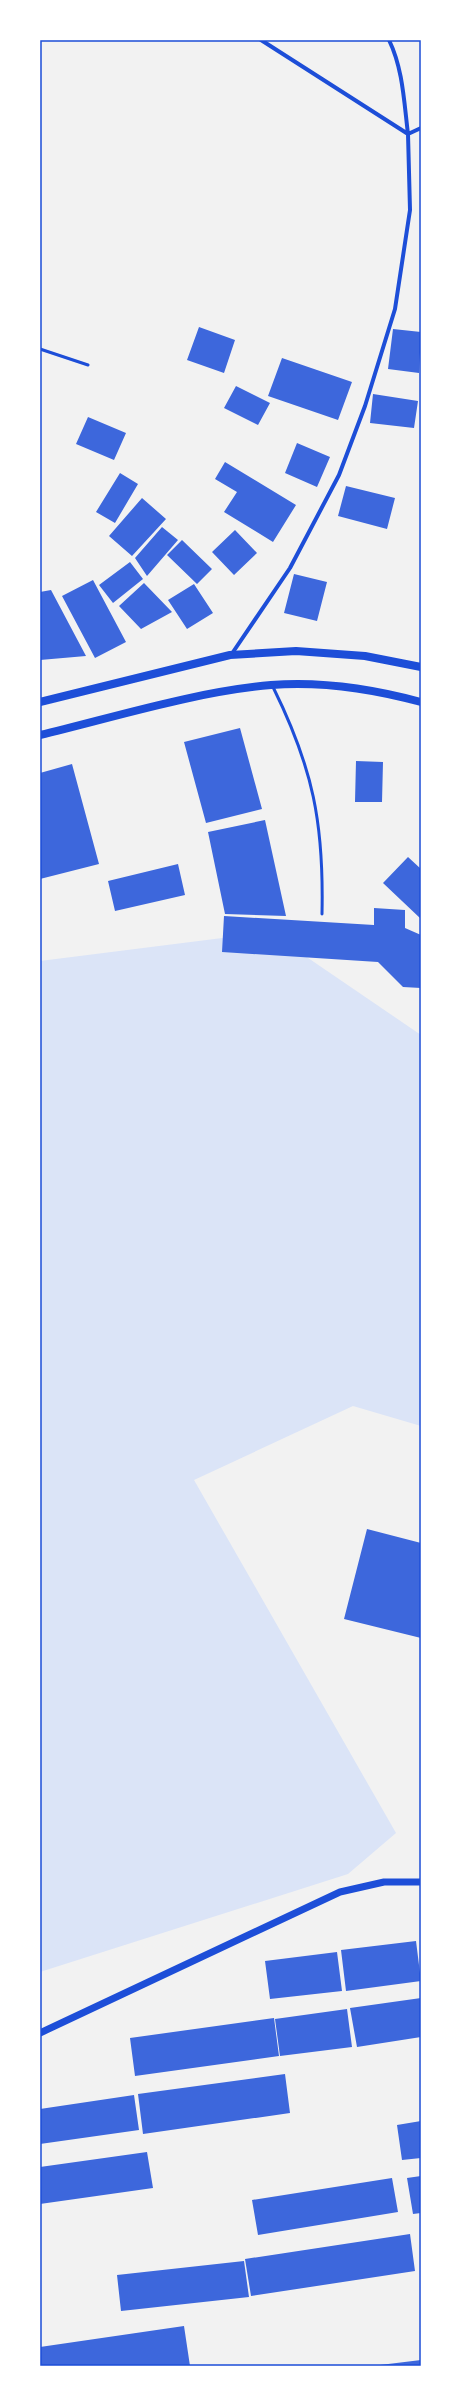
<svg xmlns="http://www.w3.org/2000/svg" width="461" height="2406" font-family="'Varela Round',sans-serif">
<rect width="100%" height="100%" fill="#f2f2f2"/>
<path fill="#dbe4f7" d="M270 932 421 1035V1426L353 1406 194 1480 396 1833 348 1874 40 1972V961Z"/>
<path fill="#3d67dc" d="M199 327 235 340 224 373 187 360Z
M393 329 421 332 419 373 388 369Z
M282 358 352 382 338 420 268 396Z
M236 386 270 403 258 425 224 408Z
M373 394 418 401 414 428 370 423Z
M88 417 126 433 114 460 76 444Z
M297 443 330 457 317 487 285 473Z
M225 462 296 505 273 542 224 512 237 492 215 479Z
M120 473 138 484 115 523 96 512Z
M346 486 395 498 387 529 338 516Z
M142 498 166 519 132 556 109 536Z
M162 527 178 540 147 576 135 558Z
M235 530 257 553 234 575 212 552Z
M182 540 212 569 197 584 167 555Z
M130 562 143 579 113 603 99 585Z
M294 574 327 582 317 621 284 613Z
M93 580 126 642 95 658 62 596Z
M144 583 172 612 141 629 119 606Z
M194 584 213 613 187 629 168 600Z
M51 590 86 656 40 660V592Z
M240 728 262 809 206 823 184 742Z
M356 761 383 762 382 802H355Z
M72 764 99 864 40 879V773Z
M265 820 286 916 225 914 208 832Z
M408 857 421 869V919L383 883Z
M178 864 185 895 115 911 108 881Z
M374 908 405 910V928L421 935V988L403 987 378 962 222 952 224 916 374 925Z
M367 1529 421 1543V1638L344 1619Z
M416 1941 421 1981 346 1991 341 1950Z
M337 1952 342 1991 270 1999 265 1961Z
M421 1998V2037L357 2047 350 2008Z
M347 2009 352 2047 280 2056 275 2019Z
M274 2018 279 2056 135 2076 130 2038Z
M285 2074 290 2113 143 2134 138 2094Z
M134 2095 139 2130 40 2144V2109Z
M421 2121V2158L402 2160 397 2125Z
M147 2152 153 2188 40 2204V2167Z
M421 2176V2213L413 2214 407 2178Z
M392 2178 398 2212 258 2235 252 2200Z
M410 2234 415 2271 251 2296 245 2259Z
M244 2261 249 2297 121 2311 117 2275Z
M184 2326 190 2366H40V2347Z
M421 2360V2366H380V2365Z"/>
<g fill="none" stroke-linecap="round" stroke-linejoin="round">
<path stroke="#1d4ed8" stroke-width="3" d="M40 349 88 365
M273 687C313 768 324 823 322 914"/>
<path stroke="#1d4ed8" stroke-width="4" d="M389 40C403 69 404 102 408 134L421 128
M231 655 290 568 339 475 365 406 395 309 410 210 408 134 261 40"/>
<path stroke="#1d4ed8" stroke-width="7" d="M40 2033 340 1892 384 1882H421"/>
<path stroke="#1d4ed8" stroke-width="8" d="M40 702 230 655 296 651 365 656 421 667
M40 735C115 717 194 692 271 685 321 681 373 689 421 702"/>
</g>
<rect width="461" height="2406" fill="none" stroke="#ffffff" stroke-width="82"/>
<rect x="41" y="41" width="379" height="2324" fill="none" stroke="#1d4ed8" stroke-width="1.5"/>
</svg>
